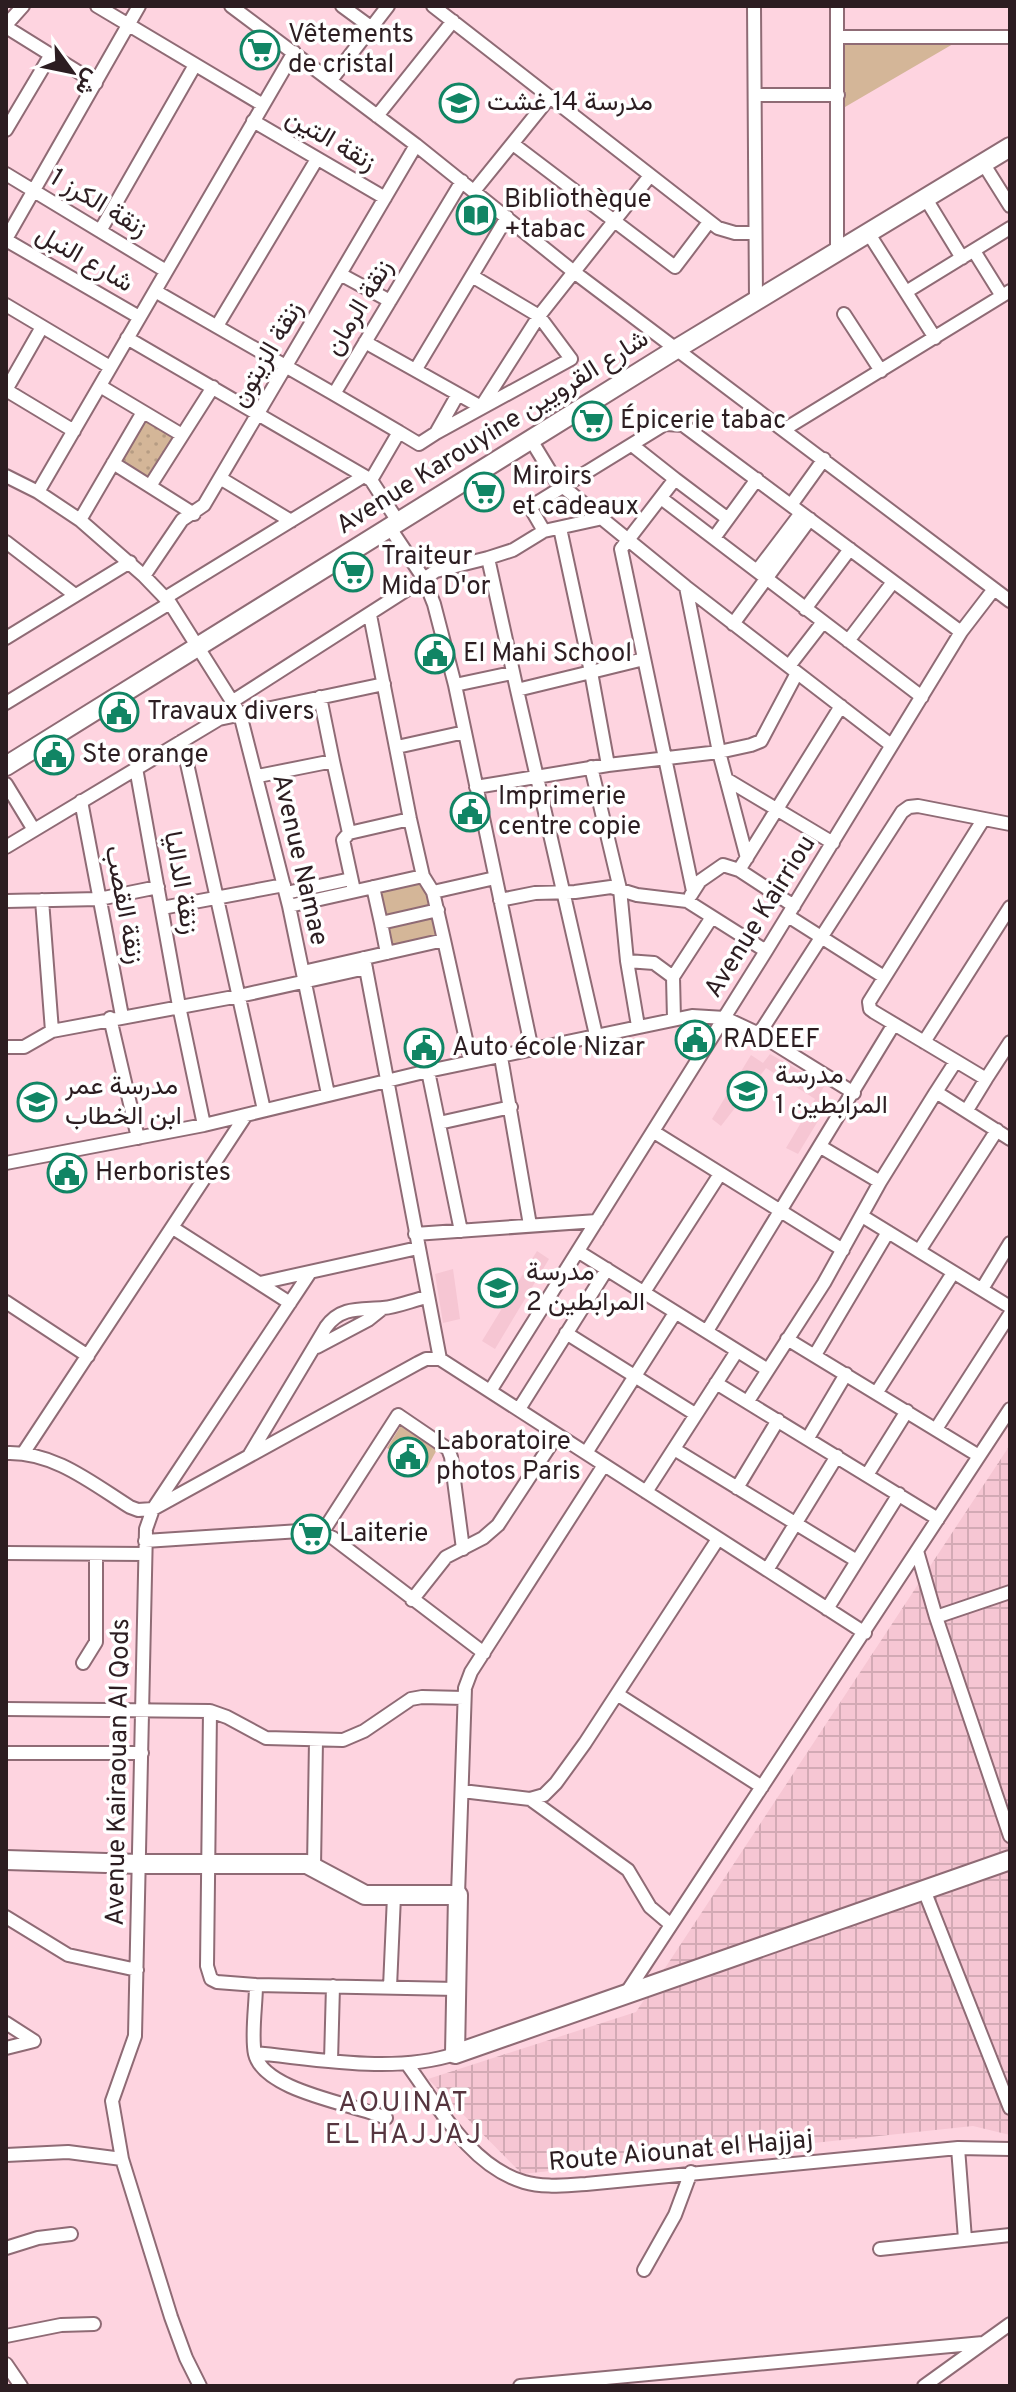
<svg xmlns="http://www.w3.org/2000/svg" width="1016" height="2392" font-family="Overpass,Vazirmatn,sans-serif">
<defs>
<pattern id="industrial-grid" width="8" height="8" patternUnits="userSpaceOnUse" patternTransform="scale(2)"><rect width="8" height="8" fill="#f6c6d3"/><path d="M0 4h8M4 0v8" fill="none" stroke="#d3aab5"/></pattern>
<pattern id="grass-dots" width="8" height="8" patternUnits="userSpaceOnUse" patternTransform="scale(2)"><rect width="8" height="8" fill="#d4b698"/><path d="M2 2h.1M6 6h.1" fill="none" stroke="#b69c83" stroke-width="1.8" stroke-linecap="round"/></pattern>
</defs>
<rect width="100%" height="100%" fill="#fed4e0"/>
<path fill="#f6c6d3" d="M770 1054 825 1085 819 1095 830 1101 798 1154 786 1148 815 1099 766 1068 721 1126 712 1119 751 1055 763 1063Z
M537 1251 549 1259 495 1349 482 1341Z
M453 1269 460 1319 443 1323 435 1274Z"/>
<path fill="url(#industrial-grid)" d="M1010 1445V2135L973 2126 522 2174 428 2079 636 2012Z"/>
<path fill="url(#grass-dots)" d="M142 414 180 437 149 485 114 462Z"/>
<path fill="#d4b698" d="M845 37 953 44 845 107Z
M423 876 444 940 387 953 373 887Z
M405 1419 441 1442 427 1468 387 1448Z"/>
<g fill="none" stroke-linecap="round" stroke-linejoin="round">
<defs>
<path id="street" d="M97 6 263 105
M231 6 416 145 574 272 1010 601
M342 6 372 28
M433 6 718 228 735 233H755
M754 6 756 301
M6 25 23 6
M6 27 96 83
M837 37H1010
M331 80 388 6
M755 95H838
M377 116 453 21
M253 121 385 198
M6 130 50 56
M513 144 675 267 709 222
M983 163 1010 206
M6 174 166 271
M474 191 550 97
M926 199 962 258
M100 231 195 65
M869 234 935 338
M6 239 139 6
M6 240 139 317
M974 251 1002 296
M837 253V6
M340 274 390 301
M155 291 334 394
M906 292 1010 228
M6 305 110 367
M844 314 881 371
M217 326 317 159
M127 338 371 480 399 523
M365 342 481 407 539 316 649 177
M416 369 507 217
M100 386 182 435
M6 390 74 431
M6 390 42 327
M785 429 1010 291
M399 432 334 394 462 181
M436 433 571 359 539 316 472 276
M531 440 556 481 686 587 891 745
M632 445 675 479 621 549 693 891
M113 463 194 514
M6 476 38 492 80 520 144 576 170 603 240 714 289 906 328 1094
M220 478 291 521
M675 479 728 519
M371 480 399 432 419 444 436 433 458 394
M150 486 213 387
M38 492 294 52
M661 498 922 697
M791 505 824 459
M603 518 544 531 530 507 665 424 683 425 961 632
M80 520 143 412
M390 528 424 579 434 604 455 685 532 1050
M544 531 513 550 488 558 517 690 591 672 560 528
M714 538 757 479
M6 542 75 595
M757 571 801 513
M144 576 182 520 204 505 416 145
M686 587 719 752 751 745 761 741 797 673
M165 598 364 476
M805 609 850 549
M733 624 810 519
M6 638 130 562
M848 641 893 582
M789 666 823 622
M455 685 512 673
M517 690 596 1035
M320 697 333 761
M233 701 436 571 488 558
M6 703 170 603
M182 741 264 1110
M397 747 465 732
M608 765 591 672 644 659
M591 767 620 889 627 961 654 963 673 977
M136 768 179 1006 204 1125
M258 776 333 761 349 833 410 819
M726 779 833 843
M6 784 34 830
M476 787 608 765 719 752 747 858
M81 801 122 1016
M349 833 343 840 353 886
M6 847 219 719 384 684
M739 870 841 706
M373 887 381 923
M433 892 495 878
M286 893 351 879
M691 895 700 881 723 865 739 870 794 906
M42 900 52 1031
M500 900 535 893 575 892 611 887 637 895 687 901 766 951
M6 901 99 899 158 887
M289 906 423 876
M162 908 284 885
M788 916 884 977
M444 940 471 1062
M387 953 381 923 438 910
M364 958 440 1359
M627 961 638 1026
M303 972 444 940 433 892 423 876 410 819 370 615
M110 1018 138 1138
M674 1019 673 977 712 917
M759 1034 902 812 909 807 918 806 1010 824
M924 1042 1010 907
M6 1047H24L52 1031 239 996 366 968
M501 1057 530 1225
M956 1061 874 1012 870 1009 869 1002 983 820
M428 1071 461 1231
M986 1079 1010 1042
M967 1110 986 1079 956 1061 936 1092 1010 1139
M439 1123 511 1107
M654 1132 843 1250
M821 1147 880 1182
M6 1163 204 1125 428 1071 692 1016 725 1018 759 1034 854 1093
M862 1216 1010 1307
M173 1228 290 1303
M415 1234 597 1221
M919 1251 997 1130
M579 1252 768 1370
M260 1283 418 1248
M982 1289 1010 1243
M644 1292 720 1174
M6 1302 88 1356
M707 1331 894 1024
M566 1333 695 1414
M787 1339 979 1456
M317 1347 368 1320 383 1308
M815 1355 888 1232
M716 1383 938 1519
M490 1391 766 951 961 632 994 589
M877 1392 953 1273
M748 1401 824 1283 880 1182 936 1092
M519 1409 607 1269
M936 1429 1010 1314
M808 1438 846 1374
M674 1449 857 1561
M24 1452 246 1115
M6 1453C53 1451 92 1483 130 1507L138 1510 153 1509 418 1363 426 1359H440L865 1633
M586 1453 675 1313
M250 1454 326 1327C341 1306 361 1310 383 1308 397 1307 413 1300 427 1297
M867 1475 907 1411
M737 1488 778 1420
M646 1492 737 1351
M322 1533 398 1415 448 1449 451 1457 463 1549
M145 1541 300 1531 322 1533 333 1538 484 1653
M917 1551 936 1617 1010 1836
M6 1553 145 1554
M767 1570 837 1456
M412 1600 446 1557 483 1538 498 1525 557 1435
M827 1609 899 1494
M936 1617 1010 1592
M83 1663 96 1642V1554
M617 1694 762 1787
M6 1709 210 1711 227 1717 266 1738 343 1740 364 1731 411 1699 422 1697 464 1698
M210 1711 207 1966 211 1979 217 1982 256 1985 457 1989
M6 1753H142
M462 1791 530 1799 544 1795 556 1783 585 1743 718 1539
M530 1799 628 1870 650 1907 670 1924
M314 1867 316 1740
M924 1890 1010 2108
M458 1895 465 1688 471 1672 604 1465
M6 1917 68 1955 137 1970
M256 1985C256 2005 251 2036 255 2054 264 2092 356 2104 386 2118
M390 1987 394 1896
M625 1995 1010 1409
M6 2023 34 2041
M6 2048 34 2041
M255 2053C318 2059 394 2074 455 2054
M331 2061 333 1986
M407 2064C438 2106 470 2166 524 2182 544 2188 565 2185 586 2184L958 2148 1010 2149
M958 2148 965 2239
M6 2155 68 2152 122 2159
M6 2248 38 2238 71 2234
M880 2249 1010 2235
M644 2270 675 2215 691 2172
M6 2336 61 2325 94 2324
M6 2364 21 2386
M200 2386 186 2358 171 2317 122 2159 112 2101 135 2036 146 1529 153 1509 309 1274
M520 2386 983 2343
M924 2386 1010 2324"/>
<path id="secondary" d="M6 766 678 348 1010 147
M6 1860 140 1864H307L365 1895H458L455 2054 1010 1860"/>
</defs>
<use href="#street" stroke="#8f6b75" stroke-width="16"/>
<use href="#secondary" stroke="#8f6b75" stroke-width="22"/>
<use href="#street" stroke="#fff" stroke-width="12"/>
<use href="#secondary" stroke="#fff" stroke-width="18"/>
</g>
<defs>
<symbol id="supermarket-ring" viewBox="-11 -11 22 22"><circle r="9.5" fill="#fff" stroke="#118564" stroke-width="1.5"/><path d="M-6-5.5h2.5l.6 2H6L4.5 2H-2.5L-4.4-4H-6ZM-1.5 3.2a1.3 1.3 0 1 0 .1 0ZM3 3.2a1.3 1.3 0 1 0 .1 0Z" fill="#118564"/></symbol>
<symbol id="school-ring" viewBox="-11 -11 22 22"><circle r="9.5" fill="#fff" stroke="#118564" stroke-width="1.5"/><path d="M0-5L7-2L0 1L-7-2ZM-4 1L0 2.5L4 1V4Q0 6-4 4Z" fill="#118564"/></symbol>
<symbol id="library-ring" viewBox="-11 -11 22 22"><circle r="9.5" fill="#fff" stroke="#118564" stroke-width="1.5"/><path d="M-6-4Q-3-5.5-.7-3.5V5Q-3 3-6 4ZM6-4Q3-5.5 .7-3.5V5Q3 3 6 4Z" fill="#118564"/></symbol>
<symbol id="civic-ring" viewBox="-11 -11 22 22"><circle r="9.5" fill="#fff" stroke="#118564" stroke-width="1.5"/><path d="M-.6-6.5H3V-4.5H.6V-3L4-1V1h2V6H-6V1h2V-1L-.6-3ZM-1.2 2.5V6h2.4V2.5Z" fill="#118564"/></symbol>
</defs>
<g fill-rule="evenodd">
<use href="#supermarket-ring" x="238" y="28" width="44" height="44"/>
<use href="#school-ring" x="437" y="81" width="44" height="44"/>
<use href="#library-ring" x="454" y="193" width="44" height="44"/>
<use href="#supermarket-ring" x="570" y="399" width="44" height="44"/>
<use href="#supermarket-ring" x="462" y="470" width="44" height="44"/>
<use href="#supermarket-ring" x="331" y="550" width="44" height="44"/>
<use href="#civic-ring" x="413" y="632" width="44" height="44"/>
<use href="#civic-ring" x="97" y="690" width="44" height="44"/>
<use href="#civic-ring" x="32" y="733" width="44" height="44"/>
<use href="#civic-ring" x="448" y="790" width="44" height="44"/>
<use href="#civic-ring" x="673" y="1018" width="44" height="44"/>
<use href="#civic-ring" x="402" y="1026" width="44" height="44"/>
<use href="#school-ring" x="725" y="1069" width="44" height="44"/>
<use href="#school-ring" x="15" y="1080" width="44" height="44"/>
<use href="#civic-ring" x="45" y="1151" width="44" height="44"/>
<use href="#school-ring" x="476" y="1266" width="44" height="44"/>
<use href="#civic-ring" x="386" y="1435" width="44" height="44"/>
<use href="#supermarket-ring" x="289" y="1512" width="44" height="44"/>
</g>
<g text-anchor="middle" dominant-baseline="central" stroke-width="7" stroke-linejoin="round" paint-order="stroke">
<g font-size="26" fill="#2c1d21" stroke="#fff" text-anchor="start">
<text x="288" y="35">Vêtements<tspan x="288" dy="30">de cristal</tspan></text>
<text x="487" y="103">مدرسة 14 غشت</text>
<text x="504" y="200">Bibliothèque<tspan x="504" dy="30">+tabac</tspan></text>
<text x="620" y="421">Épicerie tabac</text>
<text x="512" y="477">Miroirs<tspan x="512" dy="30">et cadeaux</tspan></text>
<text x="381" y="557">Traiteur<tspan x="381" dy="30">Mida D'or</tspan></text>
<text x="463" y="654">El Mahi School</text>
<text x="147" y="712">Travaux divers</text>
<text x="82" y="755">Ste orange</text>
<text x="498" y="797">Imprimerie<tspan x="498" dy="30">centre copie</tspan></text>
<text x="723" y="1040">RADEEF</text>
<text x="452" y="1048">Auto école Nizar</text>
<text x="775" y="1076">مدرسة<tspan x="775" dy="30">المرابطين 1</tspan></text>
<text x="65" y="1087">مدرسة عمر<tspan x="65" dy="30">ابن الخطاب</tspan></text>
<text x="95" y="1173">Herboristes</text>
<text x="526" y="1273">مدرسة<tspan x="526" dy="30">المرابطين 2</tspan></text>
<text x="436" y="1442">Laboratoire<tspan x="436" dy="30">photos Paris</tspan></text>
<text x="339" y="1534">Laiterie</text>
</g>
<g font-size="26" fill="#2c1d21" stroke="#fff">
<text transform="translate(330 141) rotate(30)">زنقة التين</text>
<text transform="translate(98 204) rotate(31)">زنقة الكرز 1</text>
<text transform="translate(84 260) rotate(30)">شارع النبل</text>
<text transform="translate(360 308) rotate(-59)">زنقة الرمان</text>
<text transform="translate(268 355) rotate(-60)">زنقة الزيتون</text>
<text transform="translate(493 433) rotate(-32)">Avenue Karouyine شارع القرويين</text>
<text transform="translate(299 860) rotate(77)">Avenue Namae</text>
<text transform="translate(180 883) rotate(80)">زنقة الداليا</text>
<text transform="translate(123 905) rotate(79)">زنقة القصب</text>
<text transform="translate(761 917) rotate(-58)">Avenue Kairriou</text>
<text transform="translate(119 1772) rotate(-89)">Avenue Kairaouan Al Qods</text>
<text transform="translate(681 2152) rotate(-5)">Route Aiounat el Hajjaj</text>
</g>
<g font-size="28" letter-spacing="2" fill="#56353f" stroke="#fff">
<text x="404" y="2104">AOUINAT<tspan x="404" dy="32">EL HAJJAJ</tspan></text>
</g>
</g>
<rect width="1016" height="2392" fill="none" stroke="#2c1d21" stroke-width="16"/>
<g transform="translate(72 72) rotate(123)" stroke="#ffffff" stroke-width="6" paint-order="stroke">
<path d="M0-6L14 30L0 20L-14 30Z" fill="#2c1d21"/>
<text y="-12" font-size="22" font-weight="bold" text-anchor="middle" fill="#2c1d21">ش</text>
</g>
</svg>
